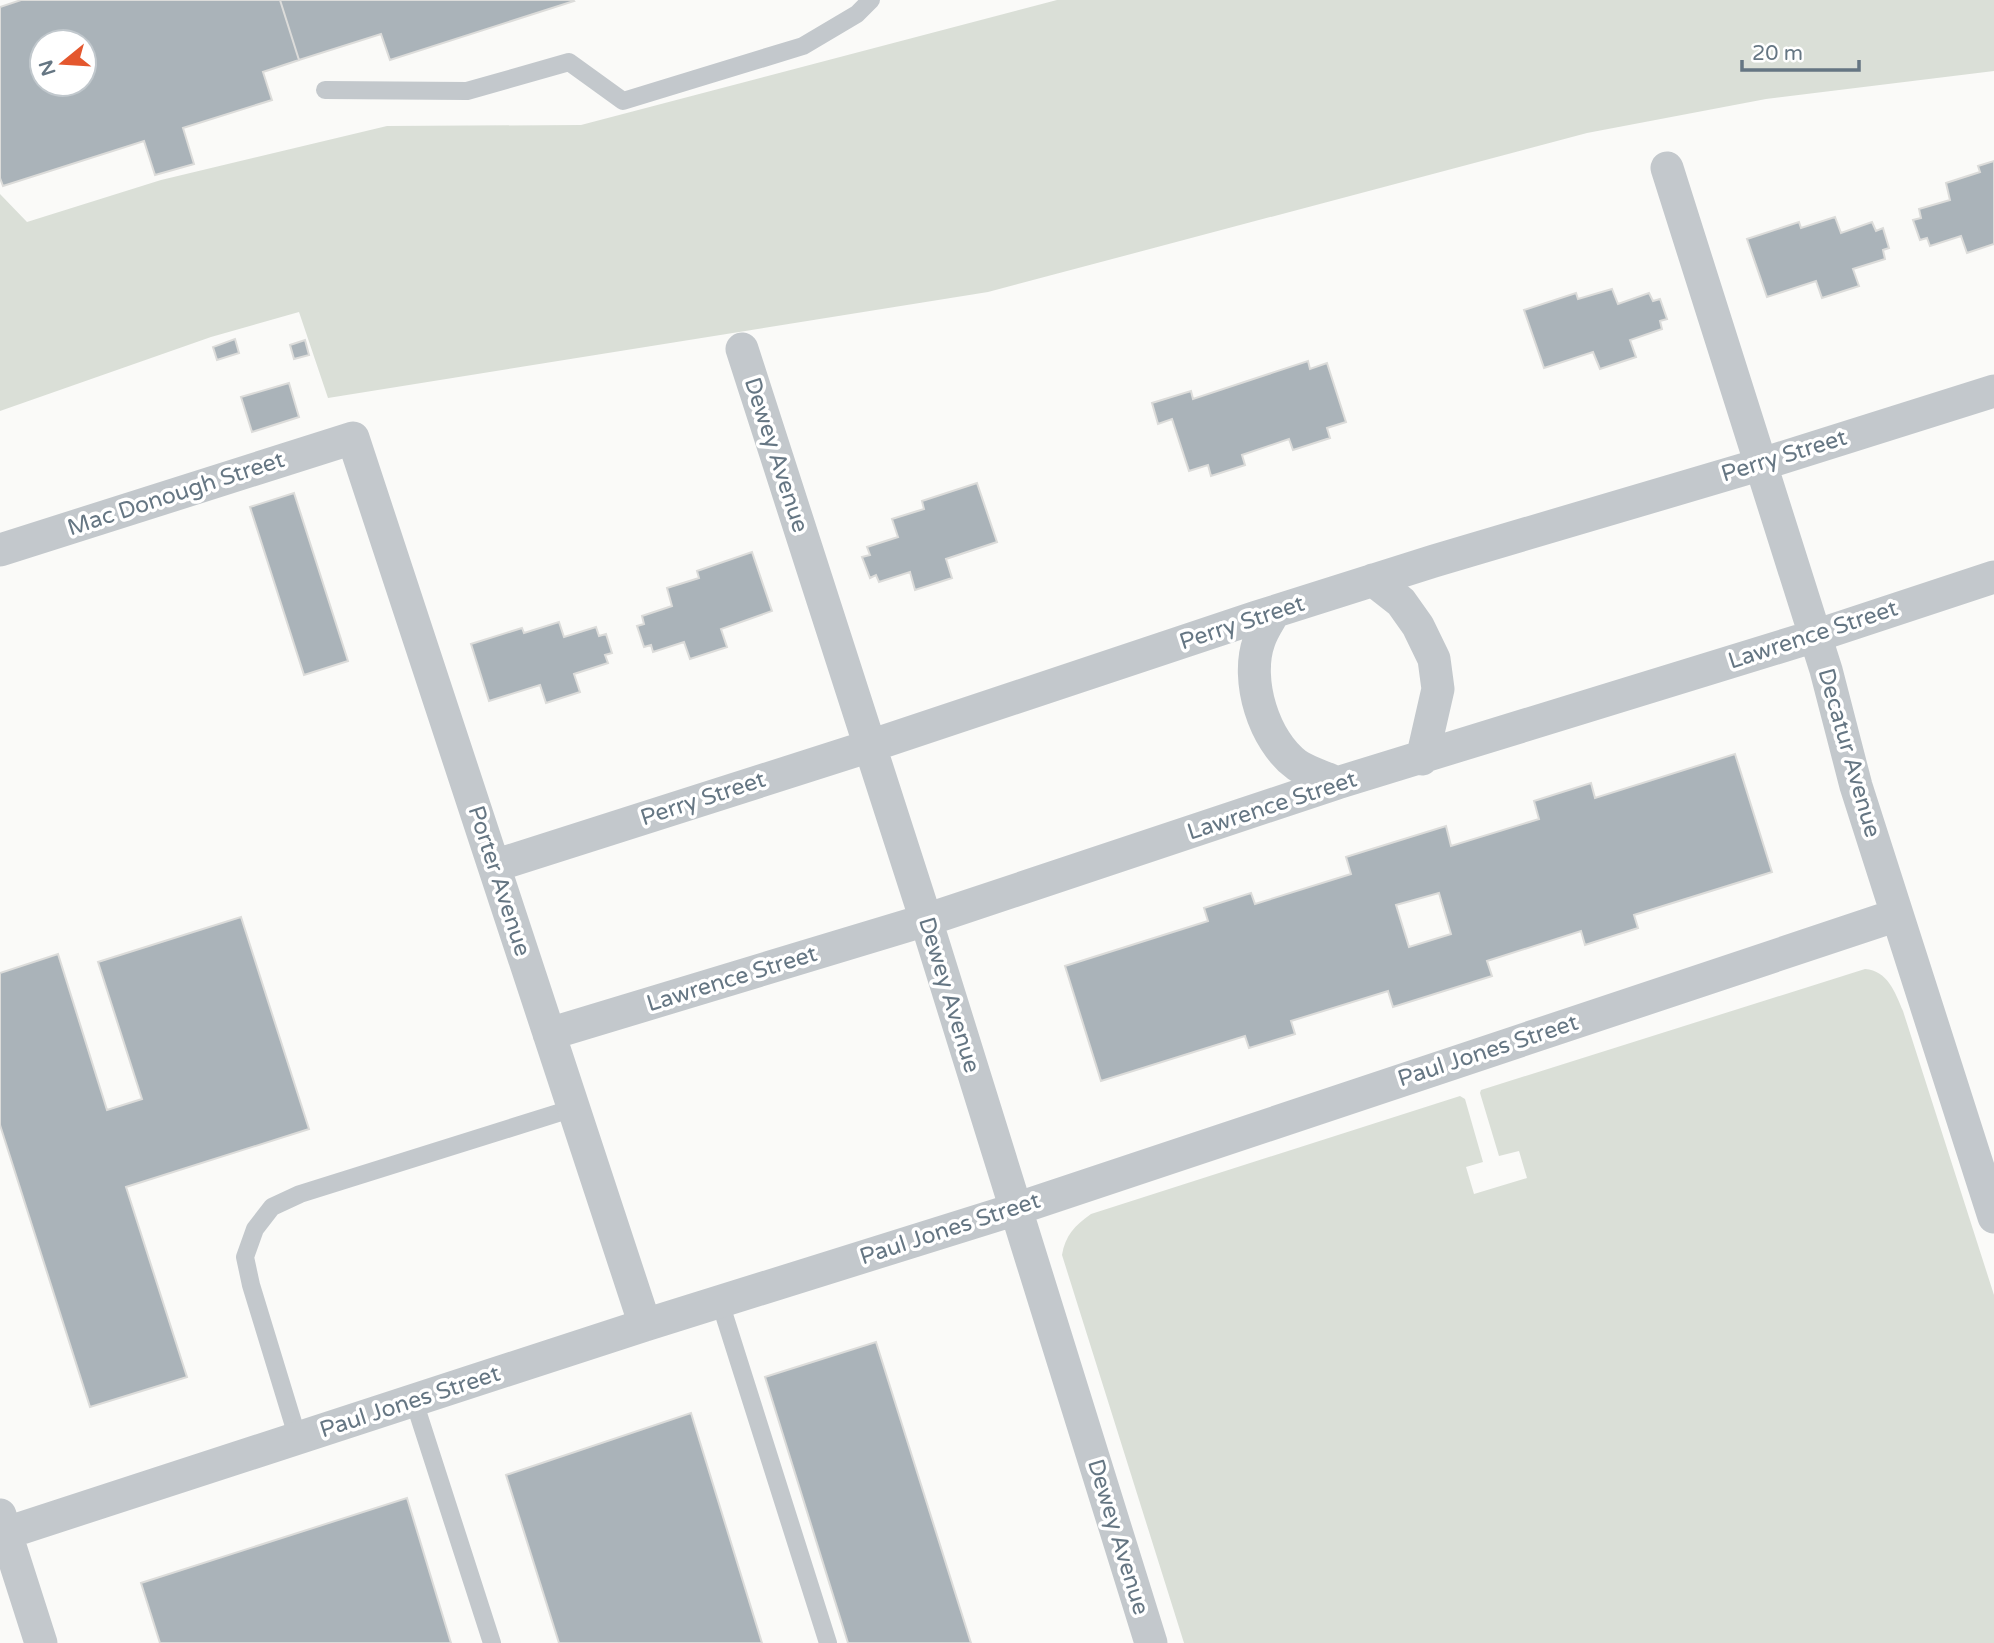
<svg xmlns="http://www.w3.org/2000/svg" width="1994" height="1643" font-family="'Varela Round',sans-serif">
<rect width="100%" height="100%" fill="#fafaf8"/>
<path fill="#dadfd7" d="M1057 0H1994V71L1766 99 1587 133 988 292 328 398 299 312 211 337 0 411V194L27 222 161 180 387 126 581 125Z
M1865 969C1888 971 1895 992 1903 1011L1994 1295V1643H1184L1062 1255C1065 1236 1075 1225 1091 1214L1460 1096 1465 1099 1483 1162 1466 1167 1474 1194 1527 1178 1519 1151 1499 1156 1480 1093 1481 1090Z"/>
<path fill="#aab3b9" stroke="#dcdcda" stroke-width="2" fill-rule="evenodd" d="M21 0H280L299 60 263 72 272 100 183 128 194 164 155 175 144 141 3 186 0 178V7ZM42 42H84V84H42Z
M280 0H573L574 1 390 60 381 34 299 60Z
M1994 161V244L1967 253 1961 236 1930 246 1927 238 1920 240 1913 220 1921 218 1919 209 1950 200 1946 183 1980 172 1978 166Z
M1835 217 1841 233 1872 222 1876 231 1883 228 1889 248 1883 250 1885 259 1853 269 1859 286 1822 298 1816 281 1767 297 1747 239 1799 222 1801 228Z
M1612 289 1618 304 1649 293 1653 301 1660 299 1667 319 1660 321 1662 329 1630 340 1636 357 1600 369 1593 352 1544 368 1524 310 1576 293 1578 299Z
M235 339 239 353 217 360 213 347Z
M305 340 309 355 294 359 290 345Z
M1308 361 1310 369 1327 363 1346 422 1327 428 1330 438 1293 450 1289 439 1242 455 1245 465 1211 476 1208 465 1189 471 1172 419 1158 424 1152 403 1191 391 1193 399Z
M289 383 299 417 252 432 241 397Z
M977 483 997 542 946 559 952 578 915 590 910 572 879 582 876 575 870 578 862 557 870 555 867 547 898 537 892 519 924 509 922 501Z
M294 493 348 661 304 675 250 507Z
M752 552 772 611 721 629 727 647 690 659 684 642 653 652 651 645 644 647 637 626 644 624 642 616 672 606 667 588 699 578 697 571Z
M559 622 564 637 596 627 599 636 606 634 612 653 605 655 608 663 574 674 580 692 546 703 540 685 489 701 471 644 522 628 524 633Z
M1735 754 1772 872 1634 915 1638 928 1585 945 1581 931 1487 961 1492 976 1393 1007 1388 991 1291 1021 1295 1034 1249 1048 1245 1036 1101 1081 1065 966 1208 921 1204 908 1251 893 1255 904 1351 874 1346 857 1446 826 1451 846 1539 819 1534 801 1591 783 1595 798Z
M1439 893 1451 934 1409 947 1396 905Z
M241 917 309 1129 126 1187 187 1377 90 1407 0 1125V973L58 954 107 1110 142 1099 98 962Z
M876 1342 971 1643H848L765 1377Z
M691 1413 762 1643H559L506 1475Z
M407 1498 451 1643H160L141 1583Z"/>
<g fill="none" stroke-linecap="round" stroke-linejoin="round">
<path stroke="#c3c8cc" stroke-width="18" d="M325 90 467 91 569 62 623 101 803 46 857 14 871 0
M720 1302 828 1643
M414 1401 492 1643
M298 1439 251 1285 245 1257 255 1229 272 1207 300 1194 574 1108"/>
<path stroke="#c3c8cc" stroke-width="33" d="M1667 168 1826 670 1856 786 1994 1217
M742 349 926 920 1151 1643
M0 550 353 438 645 1325
M1373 580 1401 602 1418 626 1434 659 1438 689 1422 759
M1274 612C1269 621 1262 631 1259 641 1245 680 1264 741 1297 765 1309 773 1325 777 1337 783
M494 866 870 746 1257 617 1434 561 1762 464 1994 391
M549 1034 926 920 1337 783 1815 636 1994 577
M0 1515 41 1643
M0 1535 645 1325 1016 1209 1897 915"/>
</g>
<g text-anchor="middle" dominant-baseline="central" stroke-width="7" stroke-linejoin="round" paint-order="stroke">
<g font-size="23" fill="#657683" stroke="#fff">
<text transform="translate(776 455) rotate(72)">Dewey Avenue</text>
<text transform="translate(1784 456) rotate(-17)">Perry Street</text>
<text transform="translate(176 494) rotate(-18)">Mac Donough Street</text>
<text transform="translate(1242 623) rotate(-18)">Perry Street</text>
<text transform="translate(1813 635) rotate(-18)">Lawrence Street</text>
<text transform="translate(1849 753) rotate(74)">Decatur Avenue</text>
<text transform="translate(703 799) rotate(-18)">Perry Street</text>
<text transform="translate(1272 806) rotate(-18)">Lawrence Street</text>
<text transform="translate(499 881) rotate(72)">Porter Avenue</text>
<text transform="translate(732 979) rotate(-17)">Lawrence Street</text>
<text transform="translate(949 995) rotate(73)">Dewey Avenue</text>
<text transform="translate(1488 1051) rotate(-18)">Paul Jones Street</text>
<text transform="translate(950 1229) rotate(-18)">Paul Jones Street</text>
<text transform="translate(410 1402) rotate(-18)">Paul Jones Street</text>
<text transform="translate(1118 1537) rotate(73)">Dewey Avenue</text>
</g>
</g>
<g transform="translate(63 63) rotate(252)"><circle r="33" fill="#ffffff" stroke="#c1c8cd" stroke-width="2"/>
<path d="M0-5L12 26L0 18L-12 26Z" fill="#e4572e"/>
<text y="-10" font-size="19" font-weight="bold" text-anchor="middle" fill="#657683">N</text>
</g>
<path d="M1742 60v10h117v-10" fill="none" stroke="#657683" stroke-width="3.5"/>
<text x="1752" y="60" font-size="21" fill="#657683" stroke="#ffffff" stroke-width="5" paint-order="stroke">20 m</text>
</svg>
